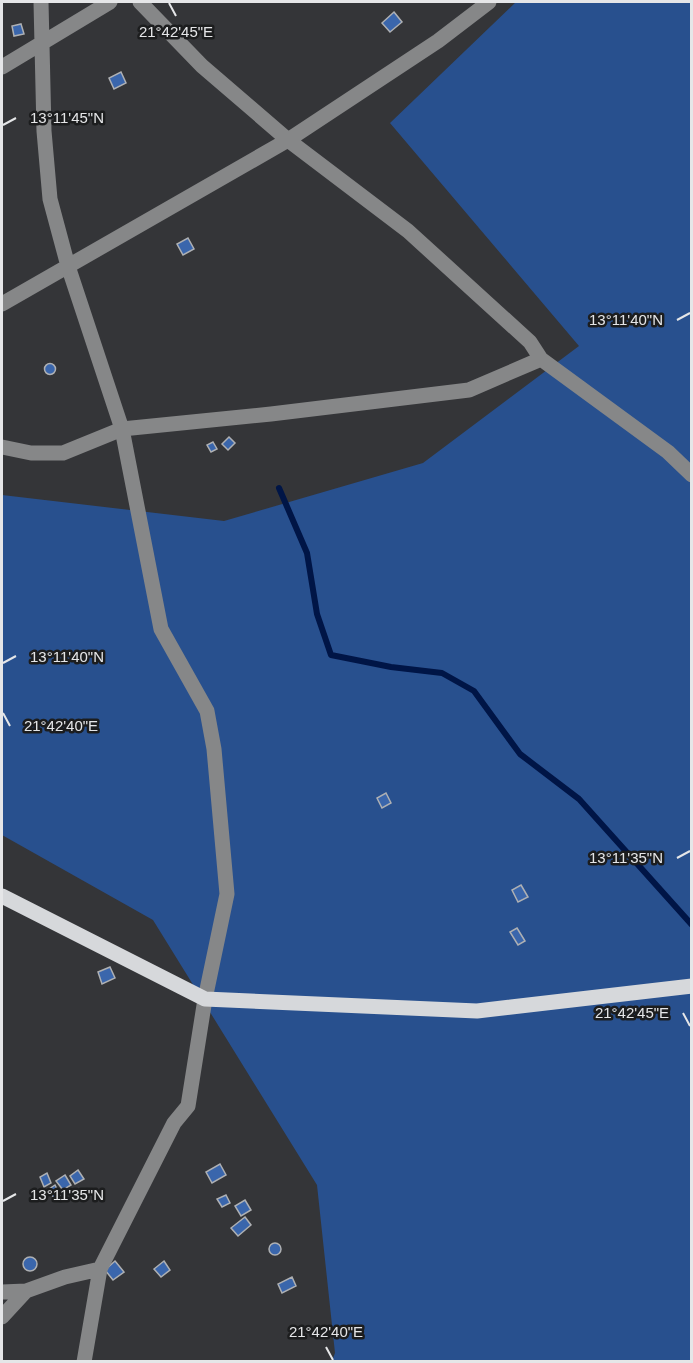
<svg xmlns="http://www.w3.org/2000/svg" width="693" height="1363" font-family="Arial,sans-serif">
<rect width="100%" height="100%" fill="#343538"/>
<path fill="#28508e" d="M516 2H691V1361H332L335 1353 317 1185 153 920 2 835V495L224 521 423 463 579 346 390 123Z"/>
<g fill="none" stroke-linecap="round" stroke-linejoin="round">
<path stroke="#001546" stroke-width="6" d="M279 488 307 553 317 614 331 655 391 667 442 673 474 691 520 754 579 799 692 925"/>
</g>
<path fill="#3a66ac" stroke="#aeb0b3" stroke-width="1.5" d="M394 12 402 22 390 32 382 23Z
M21 24 24 34 14 36 12 26Z
M121 72 126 83 114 89 109 78Z
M188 238 194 249 183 255 177 244Z
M44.5 369a5.5 5.5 0 1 1 11 0a5.5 5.5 0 1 1-11 0Z
M229 437 235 443 228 450 222 444Z
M213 442 217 449 211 452 207 445Z
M386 793 391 803 382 808 377 798Z
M521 885 528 897 518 902 512 890Z
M517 928 525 941 518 945 510 932Z
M110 967 115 978 102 984 98 972Z
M220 1164 226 1175 212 1183 206 1172Z
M78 1170 84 1179 75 1184 70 1176Z
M47 1173 51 1183 44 1187 40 1177Z
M65 1175 71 1185 63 1190 56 1181Z
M55 1185 60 1195 54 1199 49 1189Z
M226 1195 230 1203 222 1207 217 1199Z
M245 1200 251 1210 241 1216 235 1206Z
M245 1217 251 1225 238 1236 231 1228Z
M269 1249a6 6 0 1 1 12 0a6 6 0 1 1-12 0Z
M23 1264a7 7 0 1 1 14 0a7 7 0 1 1-14 0Z
M115 1261 124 1272 113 1280 105 1270Z
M164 1261 170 1270 161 1277 154 1269Z
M292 1277 296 1286 282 1293 278 1284Z"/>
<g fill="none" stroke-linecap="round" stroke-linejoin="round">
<path stroke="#868788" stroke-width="15" d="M41 2 44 131 50 199 68 266 122 429 161 629 207 711 214 749 227 894 205 999 188 1106 174 1123 100 1269 84 1362
M140 2 202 66 288 140 408 231 530 342 541 359 668 452 692 475
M2 67 110 2
M2 304 288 140 438 41 489 2
M2 447 31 453H63L122 429 271 414 469 390 541 359
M2 1292 26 1291 65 1277 100 1269
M2 1317 26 1291"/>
<path stroke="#d6d8db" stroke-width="15" d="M2 896 205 999 477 1011 692 986"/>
</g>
<path fill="none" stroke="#e5e6e8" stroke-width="2" d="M169 3 176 16M3 125 16 118M677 320 690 313M3 663 16 656M3 713 10 726M677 858 690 851M683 1013 690 1026M3 1201 16 1194M326 1347 333 1360"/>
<g font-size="15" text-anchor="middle" fill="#e5e6e8" stroke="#1c1d1e" stroke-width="5" stroke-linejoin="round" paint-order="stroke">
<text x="176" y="37">21°42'45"E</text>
<text x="67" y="123">13°11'45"N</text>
<text x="626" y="325">13°11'40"N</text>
<text x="67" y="662">13°11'40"N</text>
<text x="61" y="731">21°42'40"E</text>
<text x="626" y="863">13°11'35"N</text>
<text x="632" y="1018">21°42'45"E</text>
<text x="67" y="1200">13°11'35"N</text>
<text x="326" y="1337">21°42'40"E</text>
</g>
<rect width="693" height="1363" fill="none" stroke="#e5e6e8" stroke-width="6"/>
</svg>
